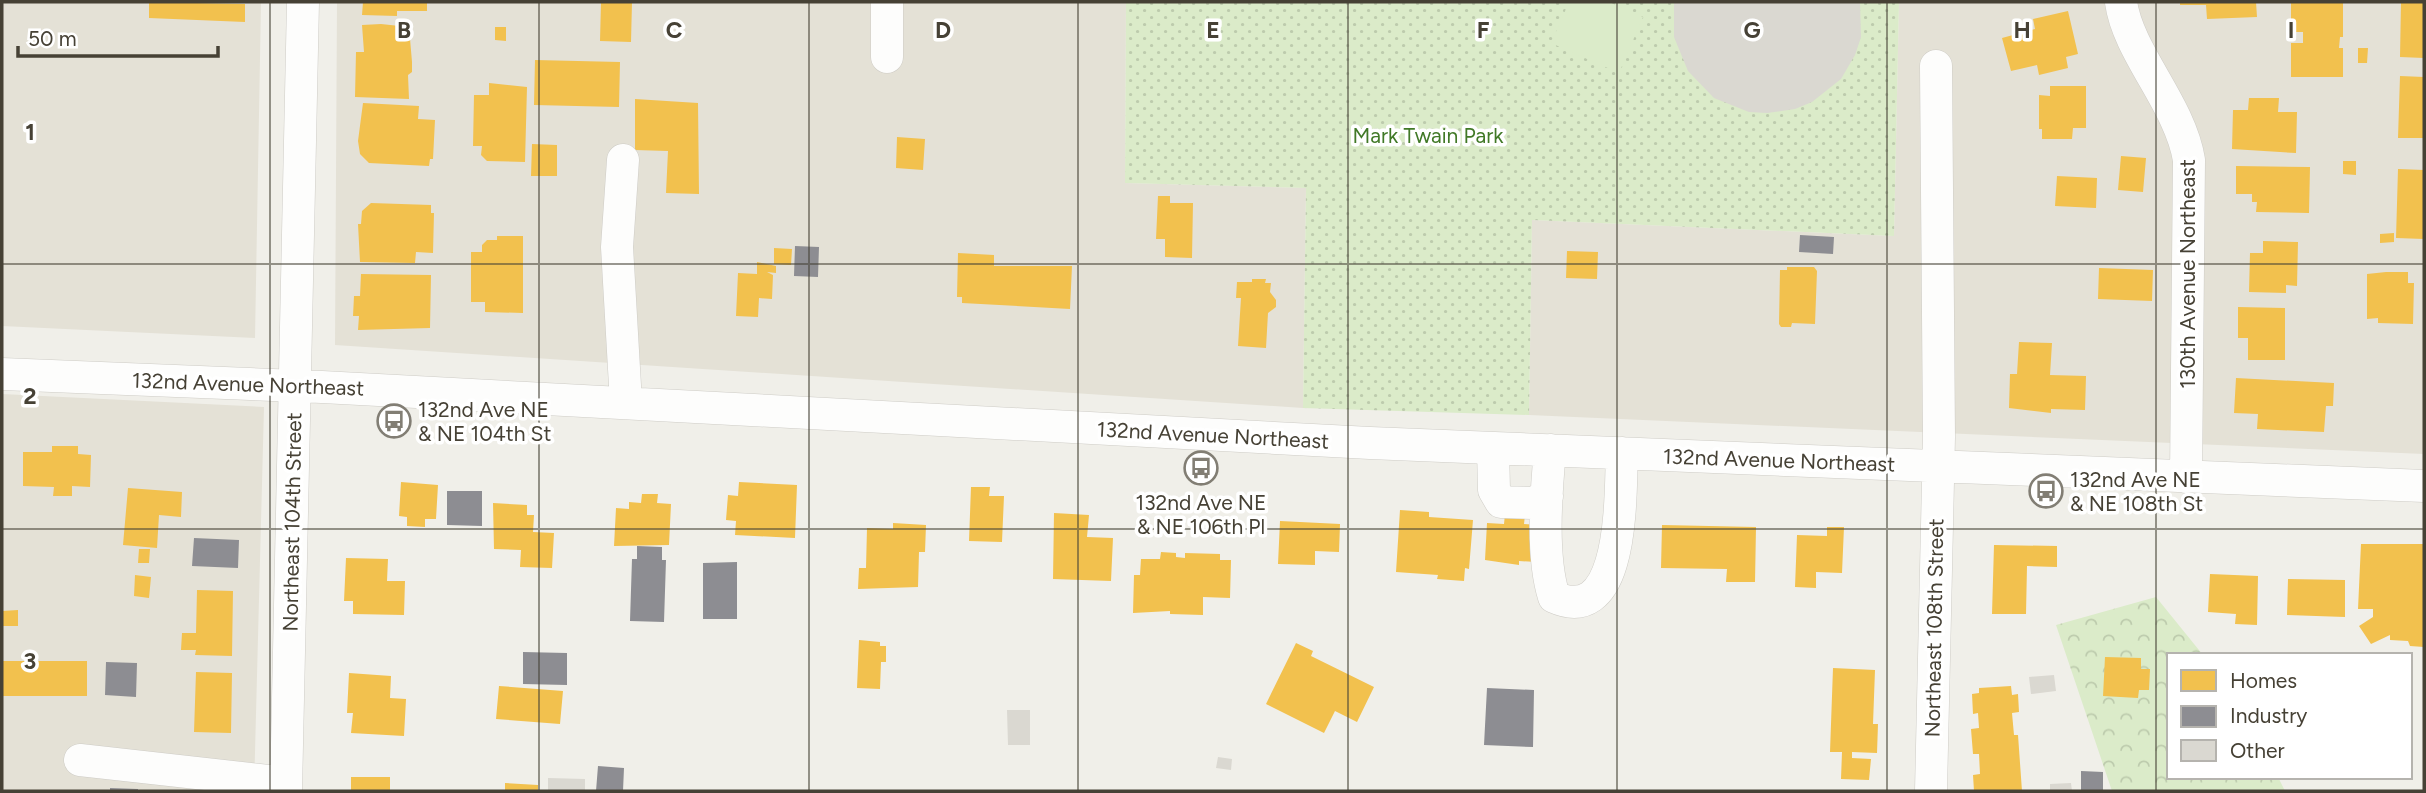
<svg xmlns="http://www.w3.org/2000/svg" width="2426" height="793" font-family="Figtree,sans-serif">
<defs>
<pattern id="forest-crowns" width="20" height="18" patternUnits="userSpaceOnUse" patternTransform="scale(1.75)"><rect width="20" height="18" fill="#dbebc9"/><path d="M2 6a3 3 0 1 1 6 0M12 15a3 3 0 1 1 6 0" fill="none" stroke="#bdcbad"/></pattern>
<pattern id="park-dots" width="8" height="8" patternUnits="userSpaceOnUse" patternTransform="scale(1.75)"><rect width="8" height="8" fill="#dbebc9"/><path d="M2 2h.1M6 6h.1" fill="none" stroke="#bdcbad" stroke-width="1.8" stroke-linecap="round"/></pattern>
</defs>
<rect width="100%" height="100%" fill="#f0efe9"/>
<path fill="#e4e1d6" d="M2 2H261L255 338 2 326Z
M337 2H1126L1125 183 1306 188 1303 408 335 345Z
M1899 2H2424V454L1529 415 1532 220 1894 236Z
M2 394 264 407 254 791H2Z"/>
<path fill="url(#forest-crowns)" d="M2156 597 2203 655H2169V777H2278L2285 791H2112L2056 625Z"/>
<path fill="url(#park-dots)" d="M1126 2H1899L1894 236 1532 220 1529 415 1303 408 1306 188 1125 183Z"/>
<path fill="#dbebc9" d="M1569 2H1609L1643 17 1619 73 1551 43Z"/>
<path fill="#f2c14e" d="M149 2 245 4V22L149 18Z
M363 2H427V11H397V16L362 15Z
M601 2H632L631 42 600 41Z
M2180 2H2256L2257 17 2207 19 2206 5H2180Z
M2291 2H2343V37H2340L2339 48H2343V77H2291V43H2303V32H2291Z
M2401 2H2424V58L2400 57Z
M2068 11 2078 54 2066 57 2068 68 2039 75 2037 65 2011 71 2002 38 2035 29 2033 19Z
M381 24 409 27 412 62V72L408 75 409 99 355 97 356 52H364L362 25Z
M495 27H506V41L495 40Z
M2358 48H2368L2367 63H2358Z
M535 60 620 62 619 107 534 105Z
M2400 76 2424 77V138H2398Z
M489 83 527 87 525 162 487 161 481 155 482 146H473L474 95H489Z
M2050 86H2086V128H2073L2072 139H2042V129H2039V95L2050 96Z
M2249 98H2279L2278 112H2297L2296 153 2232 149 2233 110H2248Z
M635 99 698 103 699 194 666 193 668 151 635 150Z
M363 103 419 106 418 119 435 120 433 159H430L429 166 369 163 360 154 358 141Z
M897 137 925 139 923 170 896 168Z
M532 144 557 145V176H531Z
M2121 156 2146 158 2143 192 2118 190Z
M2343 161H2356V175L2343 174Z
M2236 166 2310 167 2309 213 2256 212 2257 202H2252V194H2236Z
M2398 169 2424 170V239L2396 238Z
M2057 176 2097 178 2096 208 2055 206Z
M1158 196H1170V203H1193L1192 258 1165 257V239H1156Z
M371 203 431 205V213H434L433 253 416 252 415 263 360 262 358 224H361L362 211Z
M2394 233V242L2380 243V234Z
M497 236H523V313L485 312V302H471V252H482V245L487 240H497Z
M2263 241 2298 242 2297 286 2286 285V293L2249 292 2250 253H2263Z
M774 248 792 249 791 265 774 264Z
M1567 251 1598 252 1597 279 1566 278Z
M958 253 994 255V266H1072L1070 309 962 303V297H957Z
M757 262 776 266V273L767 272 773 275 772 299 759 298 758 317 736 316 738 273 757 274Z
M1787 267H1814L1817 271 1815 324 1792 323 1791 327H1781L1779 324 1780 270H1787Z
M2099 268 2153 270 2152 301 2098 299Z
M2386 272H2408V283H2414L2413 324 2378 323V318L2367 319V274Z
M361 274 431 275 430 328 358 330 359 316H353L354 296H360Z
M1252 279H1266L1265 283H1271L1270 292 1276 300V307L1268 313 1266 348 1238 346 1241 298H1236L1237 282H1252Z
M2238 307 2285 308V360H2248V338H2238Z
M2019 342 2052 343 2050 375 2086 376 2085 410 2051 409V413L2009 408 2010 374H2017Z
M2236 378 2334 383 2333 406H2326L2324 432 2257 429 2258 414 2234 413Z
M52 446H78V454L91 455 90 487 72 486V496H53L54 487 23 486V452H52Z
M401 482 438 485 436 519H425V527L407 526V517L399 516Z
M739 482 797 485 795 538 735 535 736 521 726 520 728 495 738 496Z
M971 487H990L989 496H1004L1002 542 969 541Z
M128 488 182 492 181 517 159 515 157 548 123 545Z
M642 494H658L657 503 671 504 669 545 614 546 616 508 629 509V502L641 503Z
M493 503 527 505V515H534L533 532 554 533 552 568 520 567 521 550 494 549Z
M1400 510 1429 512V517L1473 520 1469 569 1465 568 1464 581 1437 579 1438 575 1396 572Z
M1054 513 1089 515 1087 537 1113 538 1111 581 1053 579Z
M1505 514 1525 515 1524 524 1539 525 1537 562 1519 561V565L1485 560 1487 523 1504 524Z
M1280 521 1340 524 1339 552 1315 551V565L1278 564Z
M893 523 926 525 925 552H919L918 587 858 589 859 568H866L867 528 893 529Z
M1662 525 1756 527 1755 582H1726L1727 569 1661 568Z
M1827 527H1844L1842 573 1816 572V588L1795 587 1797 535 1827 536Z
M2361 544H2424V647L2410 646 2408 641 2390 640V635L2371 644 2359 626 2373 617V609H2358Z
M1994 545 2057 546V567L2027 566 2026 614H1992Z
M139 549H150L149 563H138Z
M1161 552 1176 553V557L1185 558V553L1220 554V560H1231L1230 598 1203 597V615L1170 614V611L1133 613 1134 575H1140L1141 559H1160Z
M346 558 388 559 387 581H405L404 615 353 614V601H344Z
M2210 574 2258 576 2257 625 2235 624 2236 614 2208 612Z
M135 575 151 577 149 598 134 596Z
M2288 579 2345 580V617L2287 615Z
M197 590 233 591 232 656 195 655 196 650H181L182 633H196Z
M18 610V626H2V611Z
M859 640 880 642V646H886V662H881L880 689 857 688Z
M1296 643 1313 651 1311 656 1374 687 1357 722 1335 711 1324 733 1266 704Z
M2105 657 2141 658V669H2150L2149 690H2139L2138 698 2103 696Z
M2 661H87V696H2Z
M1833 668 1875 670 1873 724H1878L1877 753 1852 752V758L1871 759 1869 780 1841 779 1842 752H1830Z
M196 672 232 673 231 733 194 732Z
M349 673 391 676 390 698 406 699 404 736 351 733 353 713H347Z
M499 686 563 691 560 724 496 719Z
M2011 686 2012 695 2018 694 2019 712 2012 713 2014 735H2018L2022 791H1974L1973 775 1980 774 1979 754H1973L1971 729 1979 728 1978 713 1973 714 1972 694 1979 693V688Z
M351 777H390V791H351Z
M505 783 538 785V791H505Z"/>
<path fill="#8d8d92" d="M1800 235 1834 237 1833 254 1799 252Z
M795 246 819 247 818 277 794 276Z
M447 491H482V526L447 525Z
M194 538 239 540 238 568 192 566Z
M637 546 662 547V560H666L664 622 630 621 632 559H637Z
M737 562V619H703V563Z
M523 652 567 653V685L523 684Z
M106 662 137 663 136 697 105 695Z
M1487 688 1534 690 1533 747 1484 745Z
M598 766 624 768 623 791H596Z
M2081 771 2103 772V791H2081Z
M110 788 138 789V791H110Z"/>
<path fill="#dad8d1" d="M1674 2H1860L1861 37 1855 55 1841 79 1812 102 1795 109 1767 113 1749 112 1714 98 1688 71 1674 37Z
M2054 675 2056 691 2031 694 2029 677Z
M1007 710H1030V745H1008Z
M1218 757 1232 759 1231 770 1216 768Z
M548 778 585 779V791L548 790Z
M2071 783 2072 791H2050V784Z"/>
<g fill="none" stroke-linecap="round" stroke-linejoin="round">
<defs>
<path id="minor" d="M2121 2C2128 53 2180 104 2189 160L2186 477
M887 57V2
M623 160 617 247 626 403
M2 374 322 387 1370 443 2424 486
M1493 448 1494 490 1501 502 1533 503 1547 496
M1550 450C1546 494 1541 556 1554 597 1625 629 1620 495 1622 453
M80 760 286 783
M286 791 303 2
M1931 791 1939 437 1936 66"/>
</defs>
<use href="#minor" stroke="#ceccc6" stroke-width="33"/>
<use href="#minor" stroke="#fdfdfc" stroke-width="32"/>
</g>
<path fill="none" stroke="#464135" stroke-width="2" stroke-opacity="0.55" d="M270 2V791M539 2V791M809 2V791M1078 2V791M1348 2V791M1617 2V791M1887 2V791M2156 2V791M2 264H2424M2 529H2424"/>
<defs>
<symbol id="bus-ring" viewBox="-11 -11 22 22"><circle r="9.5" fill="#fff" stroke="#827e74" stroke-width="1.5"/><path d="M-5-6H5V4H4V6H2V4H-2V6H-4V4H-5ZM-3.5-4V0h7V-4ZM-3.5 1.2v1.5H-2V1.2ZM2 1.2v1.5H3.5V1.2Z" fill="#827e74"/></symbol>
</defs>
<g fill-rule="evenodd">
<use href="#bus-ring" x="375" y="402" width="38" height="38"/>
<use href="#bus-ring" x="1182" y="449" width="38" height="38"/>
<use href="#bus-ring" x="2027" y="472" width="38" height="38"/>
</g>
<g text-anchor="middle" dominant-baseline="central" stroke-width="7" stroke-linejoin="round" paint-order="stroke">
<g font-size="21" fill="#417927" stroke="#fff">
<text x="1428" y="135">Mark Twain Park</text>
</g>
<g font-size="21" fill="#464135" stroke="#fff">
<text transform="translate(2187 274) rotate(-90)">130th Avenue Northeast</text>
<text transform="translate(248 384) rotate(2)">132nd Avenue Northeast</text>
<text transform="translate(1213 435) rotate(3)">132nd Avenue Northeast</text>
<text transform="translate(1779 460) rotate(2)">132nd Avenue Northeast</text>
<text transform="translate(292 522) rotate(-89)">Northeast 104th Street</text>
<text transform="translate(1934 628) rotate(-89)">Northeast 108th Street</text>
</g>
<g font-size="21" fill="#464135" stroke="#fff" text-anchor="start">
<text x="418" y="409">132nd Ave NE<tspan x="418" dy="24">&amp; NE 104th St</tspan></text>
<text x="2070" y="479">132nd Ave NE<tspan x="2070" dy="24">&amp; NE 108th St</tspan></text>
<text x="1201" y="502" text-anchor="middle">132nd Ave NE<tspan x="1201" dy="24">&amp; NE 106th Pl</tspan></text>
</g>
</g>
<g font-size="23" text-anchor="middle" font-weight="bold" fill="#464135" stroke="#fff" stroke-width="7" stroke-linejoin="round" paint-order="stroke">
<text x="404" y="38">B</text>
<text x="674" y="38">C</text>
<text x="943" y="38">D</text>
<text x="1213" y="38">E</text>
<text x="1483" y="38">F</text>
<text x="1752" y="38">G</text>
<text x="2022" y="38">H</text>
<text x="2291" y="38">I</text>
<text x="30" y="140">1</text>
<text x="30" y="404">2</text>
<text x="30" y="669">3</text>
</g>
<rect width="2426" height="793" fill="none" stroke="#464135" stroke-width="7"/>
<rect x="2167" y="653" width="245" height="126" fill="#ffffff" stroke="#b5b3ae" stroke-width="2"/>
<rect x="2181" y="670" width="35" height="21" fill="#f2c14e" stroke="#b5b3ae" stroke-width="2"/>
<text x="2230" y="688" font-size="21" fill="#464135">Homes</text>
<rect x="2181" y="706" width="35" height="21" fill="#8d8d92" stroke="#b5b3ae" stroke-width="2"/>
<text x="2230" y="723" font-size="21" fill="#464135">Industry</text>
<rect x="2181" y="740" width="35" height="21" fill="#dad8d1" stroke="#b5b3ae" stroke-width="2"/>
<text x="2230" y="758" font-size="21" fill="#464135">Other</text>
<path d="M18 46v10h200v-10" fill="none" stroke="#464135" stroke-width="3.5"/>
<text x="28" y="46" font-size="21" fill="#464135" stroke="#ffffff" stroke-width="5" paint-order="stroke">50 m</text>
</svg>
